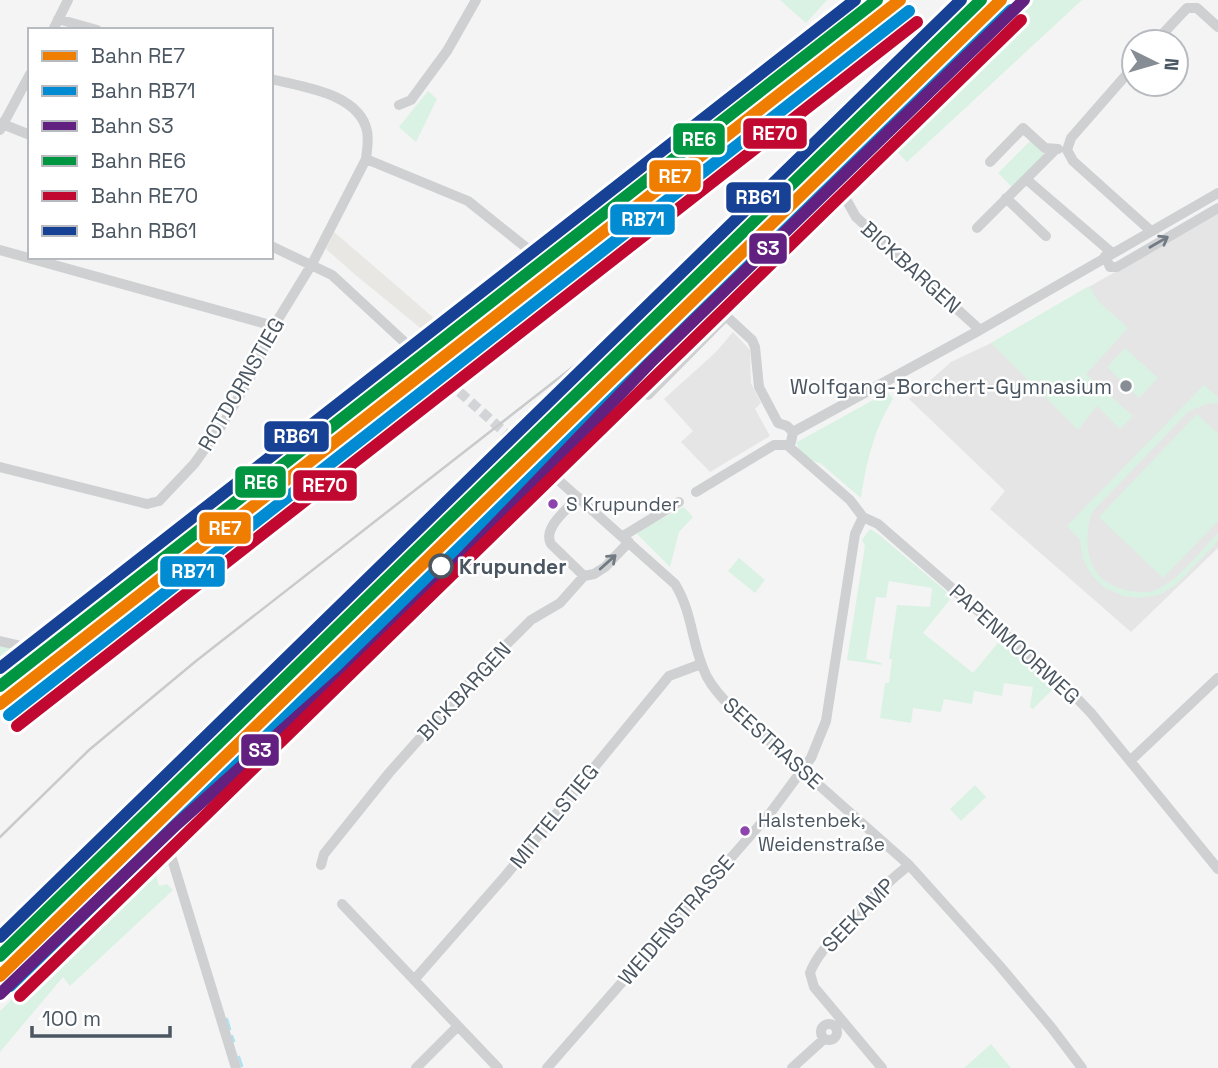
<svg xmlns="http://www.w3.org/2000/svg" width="1218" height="1068" font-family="'Space Grotesk',sans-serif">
<rect width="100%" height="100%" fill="#f4f4f4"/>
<path fill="#e8e7e3" d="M334 232 391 281 436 320 424 331 358 277 326 249Z"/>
<path fill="#e6e5e6" d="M1218 213V548L1131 632 990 509 1005 491 909 399 951 362 991 343Z
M733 332 750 350 751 383 761 403 755 409 770 436 710 472 681 442 693 431 664 399 716 352Z"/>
<path fill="#d9f2e3" d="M780 0H827L806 23Z
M846 0H888L435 359 429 352 433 340 426 331 436 320 498 274Z
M1033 0H1082L907 162 887 141Z
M428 91 437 99 416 142 399 127Z
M1031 140 1045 155 1012 187 998 173Z
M1089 286 1098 301 1128 328 1086 374 1133 416 1120 429 1097 406 1078 430 991 343Z
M1125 348 1158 378 1139 398 1107 367Z
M1204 385 1218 397V403L1206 404 1188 412 1092 512C1081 547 1088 585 1131 591 1140 593 1150 593 1158 589 1179 580 1202 549 1218 533V541L1176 585 1159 595 1141 598 1123 596 1105 588 1092 576 1083 559 1080 540 1067 526Z
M888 392 893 399C874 429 866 464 861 498L820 463C810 462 797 452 797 442Z
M1197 414 1218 434V521L1163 578 1099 517Z
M684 507 693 517 679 532 670 567 637 534 638 531Z
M870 529 878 534 947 592 944 598 948 594 952 597 923 633 973 673 1002 638 1056 686 1033 709 1030 707 1033 687 1004 683 1002 696 974 691 972 704 944 699 941 712 913 708 911 723 880 718 885 683H889L892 659H889L897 605 930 607 932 588 889 581 886 598 876 597 866 659 882 663 881 665 847 660 865 546 862 540Z
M739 558 765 580 755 593 728 571Z
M0 646 21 651V661L0 678Z
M975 785 986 797 961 821 950 809Z
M163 851 168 866 155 871 159 886 167 884 173 890 70 986 63 977 0 1052V1011Z
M991 1044 1011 1068H964Z"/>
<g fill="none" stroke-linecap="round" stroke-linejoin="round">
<path stroke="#aee2f0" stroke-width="2.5" d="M227 1019 230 1029
M232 1036 234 1041
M239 1057 242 1066"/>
<path stroke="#d2d4d7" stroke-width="10" stroke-dasharray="10 5" stroke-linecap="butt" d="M426 362 510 437"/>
<path stroke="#ced0d2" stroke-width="10" d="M58 19 97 30
M53 30 68 0
M1155 42 1187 8H1197L1218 27
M1134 66 1071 138 1067 150 1073 161 1151 231
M399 105 411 100 447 51 476 0
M0 123 30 135
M0 130 30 74
M366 159 468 201 533 253
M990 162 1023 128 1045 148 1058 149
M1026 179 1111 252
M1006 198 1046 236
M847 201 856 217 980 330
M977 228 1056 149
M271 246 332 275 426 362
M0 250 274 326
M1105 256 1110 267H1117L1218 208
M458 315 533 253 863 0
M648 395 726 316 752 340 755 347 759 387 778 423 787 426 793 432
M793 432 980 330 1218 193
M510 437 675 584C694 615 691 646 707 677 713 688 722 698 731 707L909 865 999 965 1051 1027 1082 1068
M787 445 850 500 863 517 878 524 1066 687 1091 713 1218 869
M0 467 147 504 159 501 194 464 222 425 250 378 274 326 312 264 366 159C367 150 369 140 367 131 359 93 302 87 271 79
M696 492 774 445H787L791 442 793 432
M578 497C568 509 542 528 551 544L584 576
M623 536 679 502
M0 641 30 648 34 652 32 658 0 683
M1130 761 1218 678
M172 859 236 1068
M321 865 324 854 389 773 476 675 531 620 560 603 584 576 594 574 605 567 629 542
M342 904 498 1068
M414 980 506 875 669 676 701 664
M821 1032a8 8 0 1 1 16 0a8 8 0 1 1-16 0Z
M416 1068 458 1026
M547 1068 771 812 811 758 826 721 855 534 863 517
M792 1068 824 1039
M882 1068 814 987 810 973C819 945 884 885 909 865"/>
<path stroke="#c9cacc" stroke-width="2.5" d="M0 837 89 750 196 661 737 239 777 205 991 0"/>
<defs>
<path id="rail-1" d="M0 704 900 0
M0 976 1001 0"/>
<path id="rail-2" d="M9 715 909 11
M10 986 1011 10"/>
<path id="rail-3" d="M0 994 176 825 344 675 465 556 650 363 1024 0"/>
<path id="rail-4" d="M0 686 877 0
M0 956 981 0"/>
<path id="rail-5" d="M17 726 917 22
M20 996 1021 20"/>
<path id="rail-6" d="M0 668 855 0
M0 937 961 0"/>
</defs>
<use href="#rail-1" stroke="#fff" stroke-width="18"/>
<use href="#rail-2" stroke="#fff" stroke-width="18"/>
<use href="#rail-3" stroke="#fff" stroke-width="18"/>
<use href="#rail-4" stroke="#fff" stroke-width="18"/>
<use href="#rail-5" stroke="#fff" stroke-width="18"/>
<use href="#rail-6" stroke="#fff" stroke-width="18"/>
<use href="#rail-1" stroke="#ef7d00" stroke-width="12"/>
<use href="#rail-2" stroke="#008bd2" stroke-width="12"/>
<use href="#rail-3" stroke="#622181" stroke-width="12"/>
<use href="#rail-4" stroke="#009641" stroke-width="12"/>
<use href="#rail-5" stroke="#c10831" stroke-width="12"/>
<use href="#rail-6" stroke="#164194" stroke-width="12"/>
</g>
<defs><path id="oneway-shaft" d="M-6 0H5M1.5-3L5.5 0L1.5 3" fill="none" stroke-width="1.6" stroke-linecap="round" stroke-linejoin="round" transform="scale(1.75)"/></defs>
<g stroke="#727b83">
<use href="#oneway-shaft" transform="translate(1159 242) rotate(-30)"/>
<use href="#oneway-shaft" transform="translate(608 562) rotate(-42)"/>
</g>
<circle fill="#868d94" stroke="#fff" stroke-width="2.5" cx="1126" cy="386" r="7"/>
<g fill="#8e44ad" stroke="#fff" stroke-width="2.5">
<circle cx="553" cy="504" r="6"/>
<circle cx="745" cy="831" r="6"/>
</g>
<circle fill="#fff" stroke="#4a5661" stroke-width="3.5" cx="441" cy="566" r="11"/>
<g text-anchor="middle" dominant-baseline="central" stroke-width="5" stroke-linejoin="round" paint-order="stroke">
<g font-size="19" fill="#4a5661" stroke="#fff" text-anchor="start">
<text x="566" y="504">S Krupunder</text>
<text x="758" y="820">Halstenbek,<tspan x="758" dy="24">Weidenstraße</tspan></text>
</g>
<g font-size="21" fill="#4a5661" stroke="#fff">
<text transform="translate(911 267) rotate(42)">BICKBARGEN</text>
<text transform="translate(241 384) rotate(-60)">ROTDORNSTIEG</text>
<text transform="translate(1015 644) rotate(42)">PAPENMOORWEG</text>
<text transform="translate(464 691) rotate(-47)">BICKBARGEN</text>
<text transform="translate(773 743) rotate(42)">SEESTRASSE</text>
<text transform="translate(554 816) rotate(-51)">MITTELSTIEG</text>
<text transform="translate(858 915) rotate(-46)">SEEKAMP</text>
<text transform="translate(676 920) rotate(-49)">WEIDENSTRASSE</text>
</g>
<g font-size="21" fill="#4a5661" stroke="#fff" text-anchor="end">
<text x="1112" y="386">Wolfgang-Borchert-Gymnasium</text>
</g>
<g font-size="21" font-weight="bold" fill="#4a5661" stroke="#fff" text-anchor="start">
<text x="459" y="566">Krupunder</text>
</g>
</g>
<g stroke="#fff" stroke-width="2.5">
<rect x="742" y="117" width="66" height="33" rx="7" fill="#c10831"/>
<rect x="672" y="122" width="54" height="34" rx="7" fill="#009641"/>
<rect x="648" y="159" width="54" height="34" rx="7" fill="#ef7d00"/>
<rect x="725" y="181" width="67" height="33" rx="7" fill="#164194"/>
<rect x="609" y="203" width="67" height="33" rx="7" fill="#008bd2"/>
<rect x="748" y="232" width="40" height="33" rx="7" fill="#622181"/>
<rect x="263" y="420" width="67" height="33" rx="7" fill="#164194"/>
<rect x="234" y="465" width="53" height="34" rx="7" fill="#009641"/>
<rect x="292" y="469" width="66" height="33" rx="7" fill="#c10831"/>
<rect x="198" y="511" width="54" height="34" rx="7" fill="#ef7d00"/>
<rect x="159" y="555" width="67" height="33" rx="7" fill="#008bd2"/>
<rect x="240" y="733" width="40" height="34" rx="7" fill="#622181"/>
</g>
<g font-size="19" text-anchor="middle" font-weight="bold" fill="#fff">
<text x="775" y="140">RE70</text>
<text x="699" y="146">RE6</text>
<text x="675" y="183">RE7</text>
<text x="758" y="204">RB61</text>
<text x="643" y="226">RB71</text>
<text x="768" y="255">S3</text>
<text x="296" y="443">RB61</text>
<text x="261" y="489">RE6</text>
<text x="325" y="492">RE70</text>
<text x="225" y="535">RE7</text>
<text x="193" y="578">RB71</text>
<text x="260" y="757">S3</text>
</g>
<rect x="28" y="28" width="245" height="231" fill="#ffffff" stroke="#b7bbc0" stroke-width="2"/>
<rect x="42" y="51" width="35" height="10" fill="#ef7d00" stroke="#b7bbc0" stroke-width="2"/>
<text x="91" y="63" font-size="21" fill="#4a5661">Bahn RE7</text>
<rect x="42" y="86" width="35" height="10" fill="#008bd2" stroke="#b7bbc0" stroke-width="2"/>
<text x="91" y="98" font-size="21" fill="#4a5661">Bahn RB71</text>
<rect x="42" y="121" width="35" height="10" fill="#622181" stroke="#b7bbc0" stroke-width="2"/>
<text x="91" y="133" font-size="21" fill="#4a5661">Bahn S3</text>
<rect x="42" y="156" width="35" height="10" fill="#009641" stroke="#b7bbc0" stroke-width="2"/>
<text x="91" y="168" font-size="21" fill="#4a5661">Bahn RE6</text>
<rect x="42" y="191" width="35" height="10" fill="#c10831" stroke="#b7bbc0" stroke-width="2"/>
<text x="91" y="203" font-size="21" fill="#4a5661">Bahn RE70</text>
<rect x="42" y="226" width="35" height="10" fill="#164194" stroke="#b7bbc0" stroke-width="2"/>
<text x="91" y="238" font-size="21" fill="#4a5661">Bahn RB61</text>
<g transform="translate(1155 63) rotate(95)"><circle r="33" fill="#ffffff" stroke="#b7bbc0" stroke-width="2"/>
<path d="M0-5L12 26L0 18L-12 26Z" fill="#868d94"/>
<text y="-10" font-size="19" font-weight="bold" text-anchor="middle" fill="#4a5661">N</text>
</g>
<path d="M32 1026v10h138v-10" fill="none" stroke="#4a5661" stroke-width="3.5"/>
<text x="42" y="1026" font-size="21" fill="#4a5661" stroke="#ffffff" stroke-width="5" paint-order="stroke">100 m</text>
</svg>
